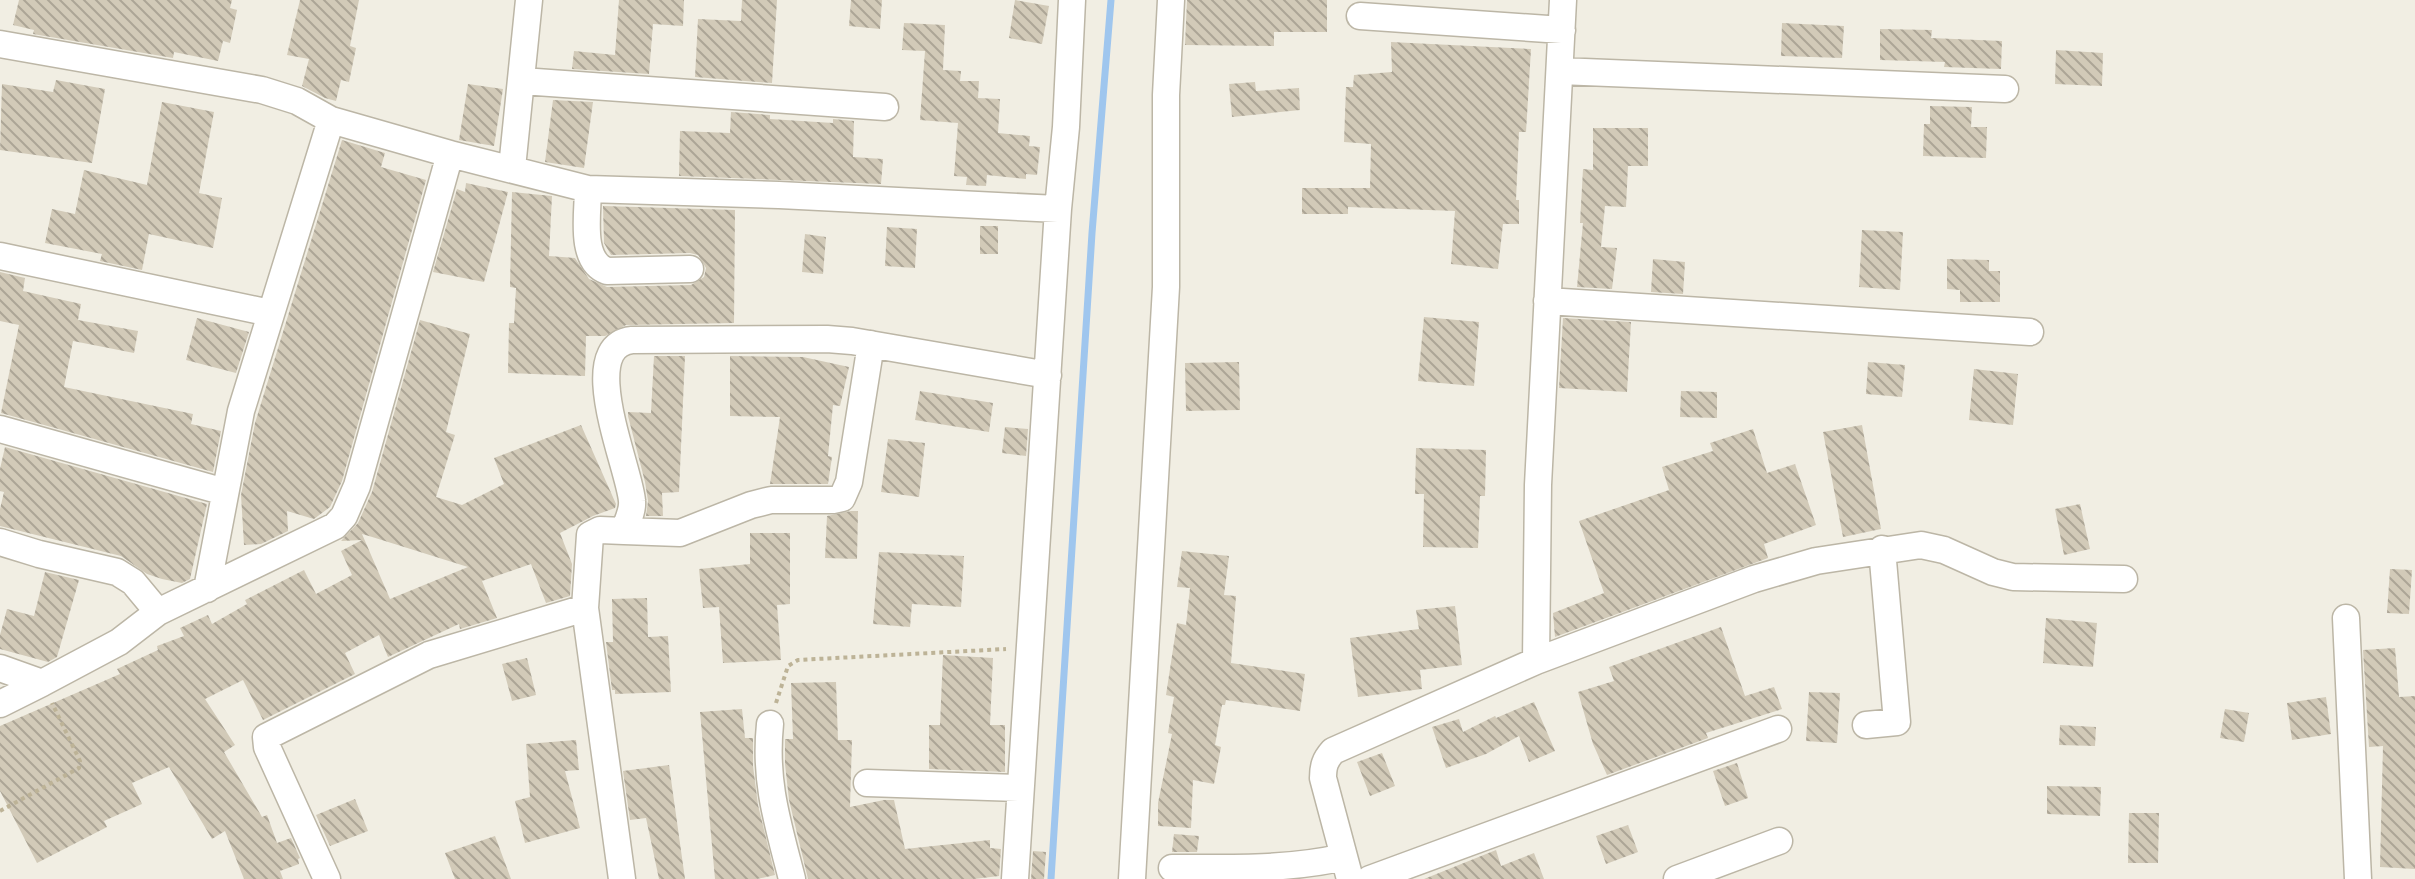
<svg xmlns="http://www.w3.org/2000/svg" width="2415" height="879" font-family="Figtree,sans-serif">
<defs>
<pattern id="building-back-hatch" width="6" height="6" patternUnits="userSpaceOnUse" patternTransform="scale(2)"><rect width="6" height="6" fill="#d2cab8"/><path d="M-1 5l2 2M0 0l6 6M5-1l2 2" fill="none" stroke="#aca596"/></pattern>
</defs>
<rect width="100%" height="100%" fill="#f1eee3"/>
<g fill="none" stroke-linecap="round" stroke-linejoin="round">
<path stroke="#9fc6ee" stroke-width="7" d="M1051 879 1092 233 1111 0"/>
</g>
<path fill="url(#building-back-hatch)" fill-rule="evenodd" d="M19 0H232L230 8 237 10 230 43 223 41 218 61 174 52 173 58 33 34 34 30 13 25Z
M300 0H359L350 46 356 48 349 82 341 80 336 101 325 98 302 86 309 59 287 55Z
M619 0H684L683 26 653 24 649 74 572 69 574 51 615 55Z
M742 0H777L772 83 695 77 698 19 741 21Z
M851 0H882L880 29 849 26Z
M1015 0 1049 6 1042 44 1009 38Z
M1187 0H1327V32H1274V46L1185 45Z
M904 23 945 25 943 70 961 71 960 81H979L978 98 1000 99 998 133 1030 136 1029 146 1040 147 1037 175 1026 174V179L987 175 986 186 966 185 967 177 954 176 958 123 920 120 925 51 902 50Z
M1782 23 1844 26 1842 58 1781 56Z
M1880 29 1932 30 1931 38 2002 41 2001 69 1944 67 1945 62 1880 60Z
M1391 42 1531 49 1526 132H1519L1516 200H1519V224H1503L1498 269 1451 264 1455 211 1348 207V214H1302V188H1370L1371 144 1344 142 1346 87H1353L1354 75 1392 72Z
M2056 50 2103 53 2102 86 2055 84Z
M56 80 105 89 92 163 0 150 2 84 53 92Z
M1255 82 1256 91 1299 88 1300 110 1232 117 1229 84Z
M468 84 503 89 494 146 459 140Z
M553 100 593 102 584 168 545 162Z
M162 102 214 112 199 193 222 198 213 248 149 234 142 270 100 261 102 254 45 243 52 209 75 214 84 170 147 185Z
M1930 106 1972 107 1971 127H1987L1986 158 1923 156 1924 124H1930Z
M731 112 770 115V119L833 123V119L854 121 853 157 883 159 881 184 679 176 680 131 730 133Z
M1593 128H1648V166H1628L1626 207 1605 206 1601 247 1617 248 1612 289 1577 287 1583 223H1580L1583 169 1593 170Z
M342 140 385 153 381 167 426 180 342 481 330 507 314 519 287 511 288 531 261 544 244 545 241 495 255 423Z
M466 183 508 192 484 282 433 272 457 189 465 192Z
M512 192 552 196 549 256 575 258 589 279 607 287 691 285 704 277 706 268 698 255 690 253 611 255 604 243 603 206 735 210 734 323 626 325 605 336H586L585 376 508 373 509 323H514L516 288 510 287Z
M980 226H998V254H980Z
M887 227 917 229 915 268 885 266Z
M1862 230 1903 232 1900 290 1859 287Z
M805 234 826 237 823 274 802 272Z
M1653 259 1685 262 1683 294 1651 292Z
M1947 259 1989 260V271H2000V302H1960V290L1947 289Z
M0 272 25 278 23 291 81 304 78 320 138 331 134 353 73 341 64 387 193 414 191 424 221 431 213 472 1 413 19 325 0 321Z
M1424 317 1479 322 1474 386 1418 381Z
M197 318 249 332 236 373 186 360Z
M1563 318 1631 322 1627 392 1559 388Z
M420 320 470 334 446 432 455 435 436 497 462 505 504 484 494 458 581 425 616 504 615 508 593 516 560 533 572 564 570 596 546 603 531 564 482 581 497 618 460 629 459 624 388 657 379 635 345 653 355 674 263 720 243 680 205 699 235 745 224 752 262 817 267 815 277 843 291 838 300 858 298 859 299 864 280 871 283 879H244L225 831 212 839 169 767 132 783 142 804 104 821 107 827 37 863 0 791V726L120 674 117 669 158 650 157 646 184 636 180 628 208 615 212 624 247 604 245 600 304 570 316 594 352 575 341 551 362 540 341 541 358 523 372 492ZM362 534 369 536 468 567 390 599Z
M654 356H685L679 492 662 493 663 516H646L648 501 645 482 628 416V412L651 413Z
M730 356 803 357 849 367 840 406 833 405 828 456 832 457 828 484H770L780 417 730 416Z
M1239 362 1240 410 1186 411 1185 363Z
M1868 362 1905 365 1902 397 1866 394Z
M1974 369 2018 374 2013 425 1969 420Z
M920 391 993 403 989 432 915 420Z
M1681 391 1717 392V418L1680 417Z
M1862 425 1881 529 1843 537 1823 432Z
M1005 427 1028 429 1026 456 1002 453Z
M1753 429 1767 473 1795 464 1816 525 1764 544 1768 558 1555 637 1553 613 1604 593 1579 521 1669 490 1662 467 1713 451 1710 443Z
M888 439 925 443 919 497 881 492Z
M5 447 207 504 190 579 182 583 162 579 147 574 121 556 0 526V509L4 492 0 491V469Z
M1416 448 1486 450 1485 496H1480L1478 548 1423 547 1424 494H1415Z
M2080 504 2090 549 2064 555 2055 509Z
M851 511H858L857 559 825 558 827 516Z
M750 533H790V604L777 605 781 660 723 663 719 607 703 608 699 569 750 564Z
M1182 551 1229 556 1224 595 1236 596 1231 663 1305 674 1300 711 1226 700 1225 705H1222L1215 745 1221 747 1214 784 1193 780 1191 828 1158 826V803L1172 734 1168 733 1174 697 1166 695 1177 623 1186 625 1190 588 1177 587Z
M879 552 964 556 961 607 912 604 910 627 873 624Z
M2390 569 2412 570 2409 614 2387 613Z
M45 572 79 580 57 657 48 662 0 649V635L7 609 34 616Z
M647 598 648 637 668 636 671 692 615 694V690H612L606 642H613L612 599Z
M1455 606 1462 665 1420 670 1422 689 1358 697 1350 638 1419 629 1416 610Z
M2046 618 2097 623 2093 667 2043 663Z
M1721 627 1745 696 1774 687 1782 709 1706 733 1708 738 1607 775 1593 744 1578 692 1614 681 1609 667Z
M2395 648 2399 697 2415 696V869L2380 867 2383 746 2369 747 2363 650Z
M943 655 993 658 990 725H1005V772L929 769V725H940Z
M527 658 536 695 512 701 502 664Z
M836 682 838 740H852L850 807 884 800H894L905 849 990 840V848L1001 849 999 876 974 879H808L789 800 785 764V739H793L791 683Z
M1809 692 1840 693 1837 743 1806 741Z
M2326 697 2331 734 2292 740 2287 703Z
M1534 702 1555 751 1529 762 1519 736 1486 754 1446 768 1432 727 1459 719 1463 732 1495 716 1496 718Z
M742 709 745 738H753V766L758 805 775 875 757 879H715L700 712Z
M2225 709 2249 713 2244 742 2220 738Z
M2060 725 2096 727 2095 746 2059 745Z
M576 740 579 770 565 771 580 828 525 843 515 801 530 797 526 744Z
M1382 753 1395 786 1370 796 1357 762Z
M1737 763 1748 798 1725 806 1713 771Z
M669 765 685 879H659L646 818 630 820 623 771Z
M2047 786 2101 787 2100 816 2047 814Z
M355 799 368 831 330 846 316 815Z
M2129 813H2159L2158 863H2128Z
M1628 825 1638 852 1606 864 1596 836Z
M1174 834 1199 836 1197 852H1172Z
M495 836 511 879H455L445 853Z
M1496 850 1501 866 1534 853 1544 879H1424Z
M1033 851 1046 852 1044 879H1031Z"/>
<g fill="none" stroke-linecap="round" stroke-linejoin="round">
<defs>
<path id="minor" d="M1360 16 1562 30
M0 44 262 90 297 101 331 120 241 411 207 589
M1560 71 2005 89
M522 81 885 107
M331 120 450 154
M512 168 529 0
M588 189C588 213 579 261 607 271L690 269
M0 256 270 313
M1547 301 2030 332
M0 429 225 492
M624 531 680 533 751 505 771 500H833L842 498 849 482 871 344
M0 542 39 554 117 572 133 582 158 612
M2346 618 2358 879
M1536 661 1538 485 1563 0
M0 668 42 683 119 642 158 612 335 526 344 516 357 486 450 154 588 189 779 195 1058 209 1066 127 1072 0
M0 704 42 683
M770 724C764 782 778 824 792 879
M1866 725 1897 722 1882 549
M867 783 1020 788
M1172 868C1229 868 1288 870 1344 857
M327 879 267 747 266 737 429 655 585 608
M622 879 585 608 590 535 600 530 624 531C627 522 633 511 632 501 630 469 575 346 632 340L827 339 852 341 1048 375
M1015 879 1058 209
M1132 879 1166 287V95L1171 0
M1350 879 1323 778C1323 766 1325 760 1333 751L1536 661 1754 579 1816 561 1921 545 1944 550 1993 572 2013 577 2124 579
M1370 879 1778 729
M1677 879 1779 841"/>
</defs>
<use href="#minor" stroke="#bcb6a6" stroke-width="29"/>
<path stroke="#bdb397" stroke-width="4" stroke-dasharray="4 4" stroke-linecap="butt" d="M776 703 788 666 798 660 1006 649
M0 811 79 768 80 761 52 703"/>
<use href="#minor" stroke="#fff" stroke-width="26"/>
</g>
</svg>
